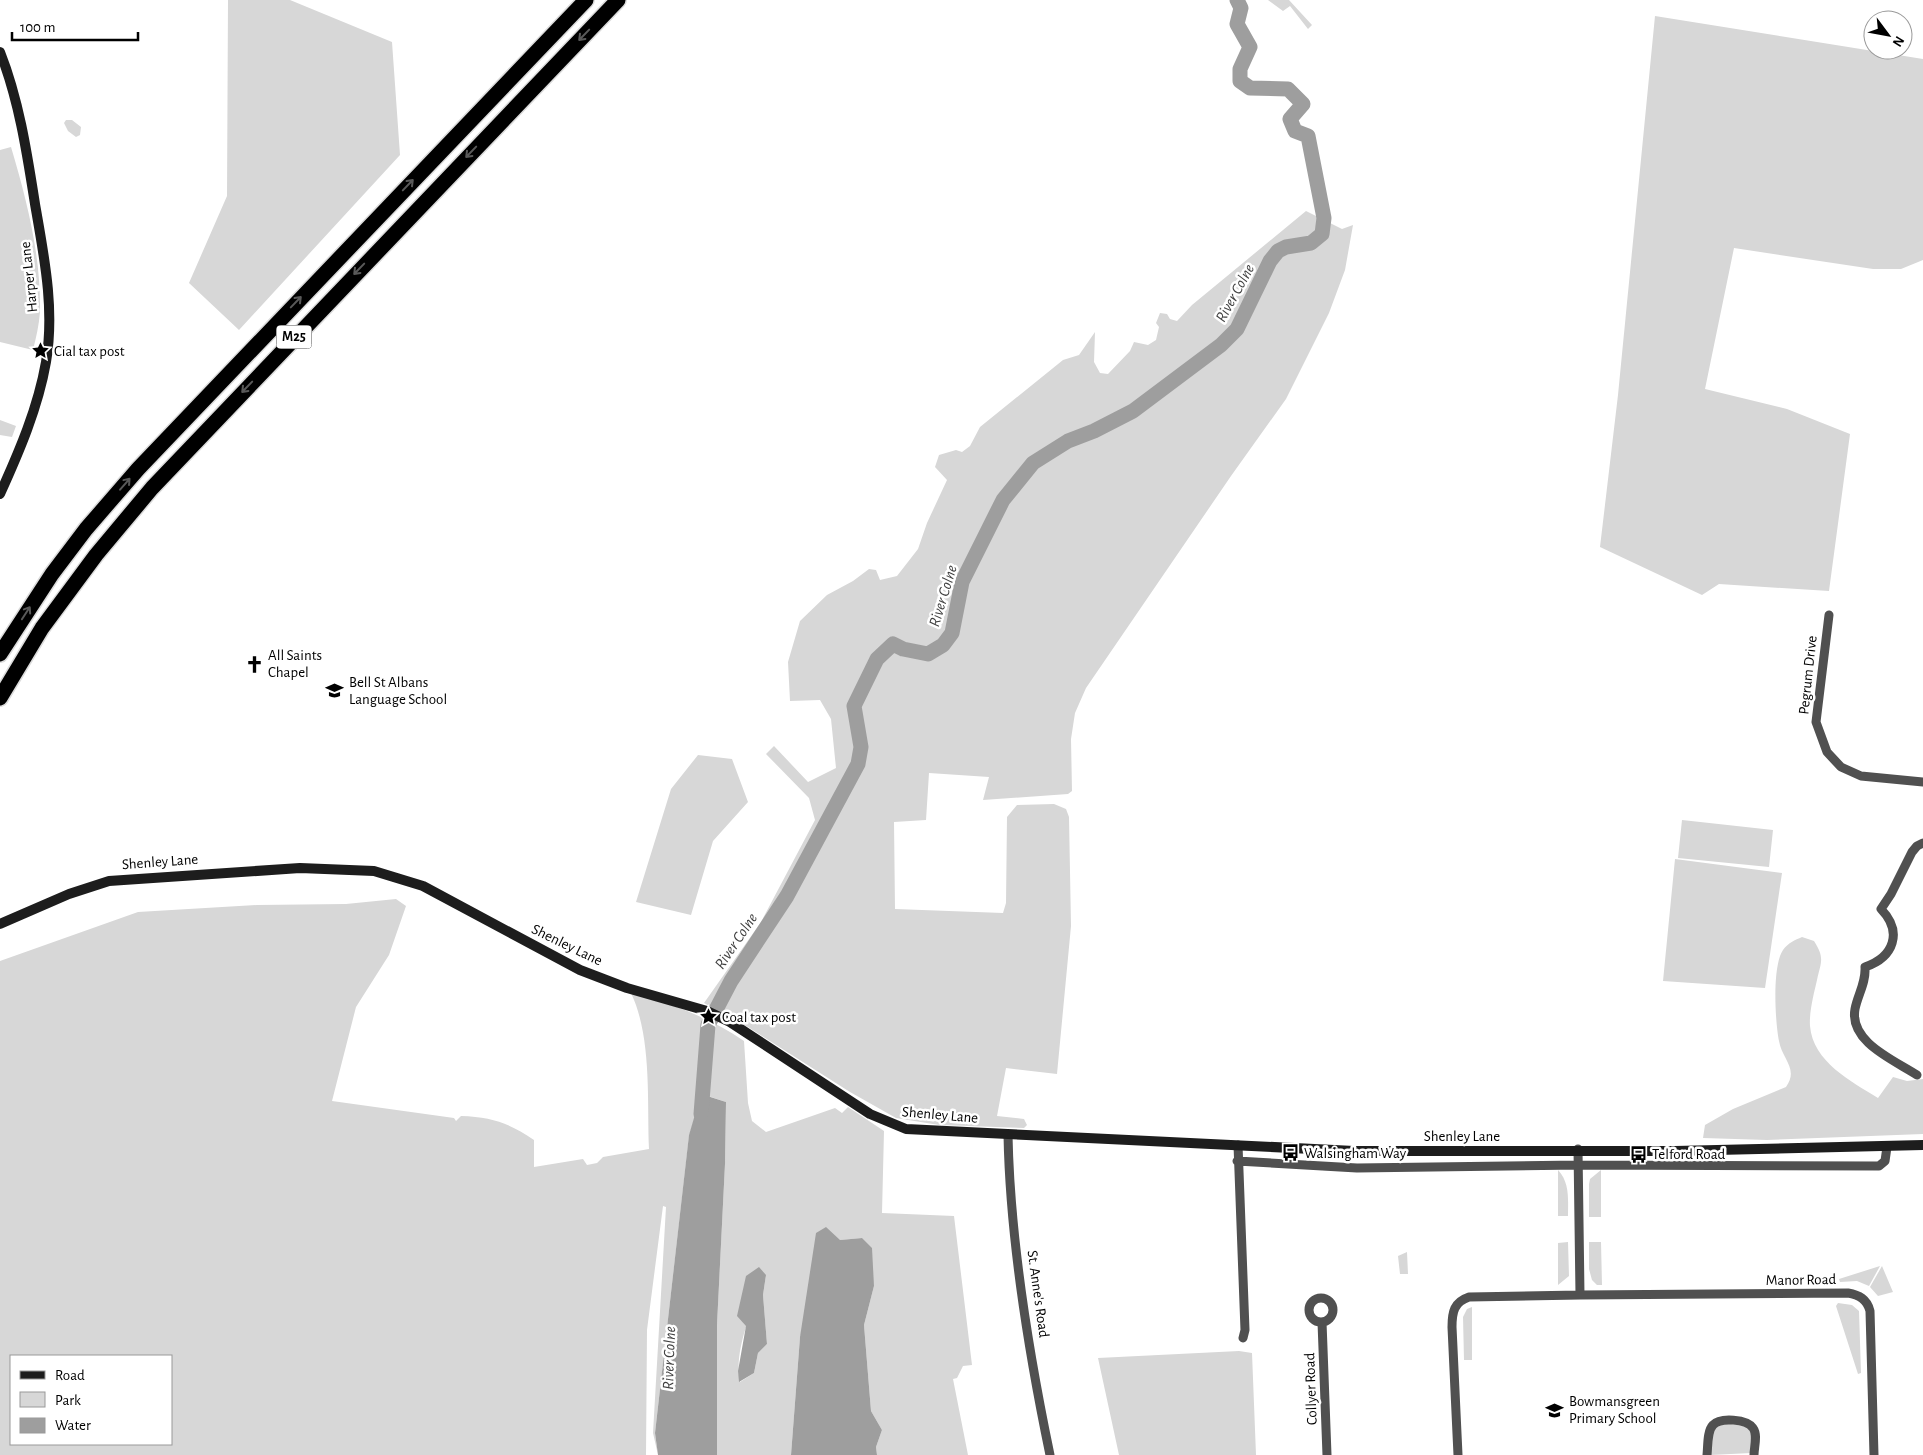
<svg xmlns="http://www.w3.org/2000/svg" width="1923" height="1455" font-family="'Alegreya Sans',sans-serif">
<rect width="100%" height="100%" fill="#fff"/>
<path fill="#d7d7d7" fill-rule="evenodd" d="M228 0H290L392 42 400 155 239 330 189 283 227 196Z
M1268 0H1289L1312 25 1308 29 1290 6 1283 11Z
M1655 16 1923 59V260L1901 269H1873L1734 248 1705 389 1787 409 1850 434 1829 591 1719 584 1702 595 1600 547 1618 395Z
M66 120H72L81 127 80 135 76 137 68 131 64 123Z
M11 147C27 201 41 255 40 312 39 325 36 338 33 350L0 342V150Z
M1306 211 1342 229 1353 225 1345 270 1329 313 1286 399 1231 476 1086 688 1075 713 1071 739 1072 791 1068 794 983 800 989 777 929 773 926 820 894 822 895 909 1003 913 1006 903 1007 817 1017 805 1054 804 1066 809 1069 817 1071 926 1057 1074 1006 1068 997 1116 1024 1119 1027 1125 1024 1128 939 1125 896 1118 850 1092 748 1027 704 1003 761 922 815 820 809 798 766 754 774 746 808 782 836 768 831 719 820 700 790 701 788 662 800 621 827 595 853 581 869 569 876 570 880 580 897 576 918 549 927 523 947 480 935 467 939 455 956 450 962 452 970 446 980 427 1063 360 1079 355 1095 332 1094 362 1100 373 1108 374 1130 351 1134 342 1148 345 1156 340 1159 327 1156 323 1160 313 1167 314 1170 319 1177 321 1192 305Z
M0 420 16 426 12 437 0 435Z
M698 755 732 759 748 802 713 841 691 915 636 902 671 789Z
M1682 820 1773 830 1769 867 1678 858Z
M1675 859 1782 873 1765 988 1663 981Z
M396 899 406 906 389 955 356 1007 332 1101 454 1118 456 1121 461 1116C492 1117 509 1123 534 1140V1167L583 1159 587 1165 597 1163 603 1157 649 1149C647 1101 652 1037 631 993 672 1004 709 1017 744 1041L748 1103 752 1121 766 1132 835 1108 842 1113 848 1107 884 1131 882 1213 954 1216 972 1365 963 1366 957 1378 953 1379 968 1455H877L876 1447 882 1430 871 1411 864 1325 874 1286 862 1238 840 1240 800 1337 791 1455H717V1325L725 1164 726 1102 702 1094 689 1136 655 1433 658 1455 653 1433 666 1207 663 1206 647 1330 646 1455H0V961L138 912 257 905 346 904ZM766 1275 763 1295 767 1344 758 1353 754 1373 740 1382C733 1349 754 1306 766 1275ZM11 1356H171V1444H11Z
M1802 937 1814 941C1825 958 1821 962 1817 980 1814 993 1809 1012 1810 1026 1813 1062 1851 1081 1878 1098L1893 1077 1907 1081 1923 1079V1134L1767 1140 1703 1138 1705 1125 1733 1109 1786 1087C1799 1069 1782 1059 1779 1041 1775 1021 1772 966 1783 950 1788 943 1795 940 1802 937Z
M1558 1170C1570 1183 1568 1199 1568 1216H1558Z
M1601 1170V1217H1589V1184L1590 1179Z
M1568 1242 1569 1276 1558 1285V1243Z
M1589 1242H1601L1602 1285H1597L1592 1280 1589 1269Z
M1407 1252 1408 1274H1400L1398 1256Z
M1880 1266 1869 1286 1857 1281 1840 1282 1839 1279Z
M1882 1266 1893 1292 1878 1296 1870 1287Z
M1838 1303 1852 1305 1859 1311 1861 1373 1858 1374 1836 1306Z
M1472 1307V1360H1464L1463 1317 1467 1309Z
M1239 1351 1252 1353 1256 1455H1119L1098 1358Z
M1724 1423 1745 1426 1753 1433 1751 1453 1710 1455 1713 1429Z"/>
<path fill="#9e9e9e" d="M701 1094 726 1102 725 1164 717 1325V1455H658L655 1433 689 1135Z
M826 1227 840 1240 862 1238 872 1248 874 1286 864 1325 871 1411 882 1430 876 1447 877 1455H791L800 1337 816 1233Z
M759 1267 766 1275 763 1295 767 1344 758 1353 754 1373 739 1382 738 1371 746 1326 737 1316 746 1276Z"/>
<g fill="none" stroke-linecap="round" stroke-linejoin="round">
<path stroke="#9e9e9e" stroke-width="15" d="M701 1114 708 1025 731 981 787 896 858 764 861 747 854 706 877 659 893 644 903 649 928 654 943 645 952 633 962 582 1003 500 1033 463 1068 441 1094 431 1133 411 1221 345 1237 329 1270 261 1278 251 1286 247 1311 243 1322 234 1324 218 1308 136 1295 131 1290 119 1303 104 1288 89 1250 88 1240 81V69L1250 47 1237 24 1241 8 1237 0"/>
<defs>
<path id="highway" d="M0 654 52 574 86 529 138 469 586 0
M0 698 42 628 96 555 152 488 618 0"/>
</defs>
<use href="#highway" stroke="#dbdbdb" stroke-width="18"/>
<path stroke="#505050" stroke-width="9" d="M1829 615 1816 722 1827 752 1841 767 1861 776 1923 782
M1917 1075C1894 1060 1849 1042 1855 1009 1858 994 1866 983 1865 967 1894 957 1903 932 1881 909L1891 894 1912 852 1917 846 1923 843
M1008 1135C1010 1238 1029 1354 1050 1455
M1238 1145 1245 1330 1243 1338
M1237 1161 1357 1168 1579 1165 1879 1166 1885 1161 1887 1147
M1580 1295 1848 1293C1859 1295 1867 1299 1870 1311L1874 1455
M1309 1310a12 12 0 1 1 24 0a12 12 0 1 1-24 0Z
M1322 1322 1327 1455
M1458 1455 1452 1327C1452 1312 1454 1302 1469 1297L1580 1295 1578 1149
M1707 1455C1708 1446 1707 1431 1713 1425 1720 1417 1747 1419 1753 1428 1758 1435 1754 1447 1754 1455"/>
<path stroke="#1d1d1d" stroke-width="10" d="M0 52C19 100 27 153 35 204 44 256 55 309 46 362 38 408 19 452 0 494
M0 924 69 894 109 881 300 868 374 871 423 886 580 970 627 988 707 1011 730 1022 870 1114 906 1129 1354 1151H1675L1923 1145"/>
<use href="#highway" stroke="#000" stroke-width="15"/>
</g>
<defs><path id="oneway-shaft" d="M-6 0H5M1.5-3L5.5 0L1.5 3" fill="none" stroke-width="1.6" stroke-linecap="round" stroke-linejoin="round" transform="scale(1.25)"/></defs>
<g stroke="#595959">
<use href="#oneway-shaft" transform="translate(584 35) rotate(134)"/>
<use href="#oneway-shaft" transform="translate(471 152) rotate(134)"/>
<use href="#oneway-shaft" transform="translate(408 185) rotate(-46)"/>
<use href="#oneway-shaft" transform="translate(359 269) rotate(134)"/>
<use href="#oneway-shaft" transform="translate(296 302) rotate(-46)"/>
<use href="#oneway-shaft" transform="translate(247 387) rotate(134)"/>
<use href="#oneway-shaft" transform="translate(125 484) rotate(-49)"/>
<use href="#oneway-shaft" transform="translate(26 613) rotate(-57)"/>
</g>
<defs>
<symbol id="sight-bare" viewBox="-9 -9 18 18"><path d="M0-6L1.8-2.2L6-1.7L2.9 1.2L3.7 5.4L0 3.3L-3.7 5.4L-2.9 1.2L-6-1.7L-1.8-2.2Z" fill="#000" stroke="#fff" stroke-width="2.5" paint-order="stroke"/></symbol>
<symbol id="church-bare" viewBox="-9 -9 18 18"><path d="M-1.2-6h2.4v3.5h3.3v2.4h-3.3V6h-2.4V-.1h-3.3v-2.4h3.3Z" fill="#000" stroke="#fff" stroke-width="2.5" paint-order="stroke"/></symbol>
<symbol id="school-bare" viewBox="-9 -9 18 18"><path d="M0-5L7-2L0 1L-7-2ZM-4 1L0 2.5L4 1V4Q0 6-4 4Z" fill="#000" stroke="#fff" stroke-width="2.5" paint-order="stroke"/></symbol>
<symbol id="bus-bare" viewBox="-9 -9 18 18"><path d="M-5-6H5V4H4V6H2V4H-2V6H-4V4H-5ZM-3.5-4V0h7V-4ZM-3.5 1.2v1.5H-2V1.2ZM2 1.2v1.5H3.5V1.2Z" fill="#000" stroke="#fff" stroke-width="2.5" paint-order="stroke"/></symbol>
</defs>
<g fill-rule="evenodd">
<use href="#sight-bare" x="28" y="338" width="25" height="25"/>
<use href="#church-bare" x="242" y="652" width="25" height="25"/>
<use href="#school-bare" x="322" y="678" width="25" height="25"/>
<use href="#sight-bare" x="696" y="1004" width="25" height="25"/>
<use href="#bus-bare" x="1278" y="1140" width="25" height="25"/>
<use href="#bus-bare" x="1626" y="1142" width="25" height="25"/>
<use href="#school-bare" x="1542" y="1398" width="25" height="25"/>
</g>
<g text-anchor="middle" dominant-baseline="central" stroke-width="5" stroke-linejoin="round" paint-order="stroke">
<rect fill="#fff" stroke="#4c4c4c" stroke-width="1" x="276.5" y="325.5" width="35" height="23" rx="4"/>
<g font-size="14" font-weight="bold" fill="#000">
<text x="294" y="337">M25</text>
</g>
<g font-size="15" fill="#000" stroke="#fff">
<text transform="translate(29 277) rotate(-96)">Harper Lane</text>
<text transform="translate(1808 675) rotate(-84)">Pegrum Drive</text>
<text transform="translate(160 862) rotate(-4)">Shenley Lane</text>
<text transform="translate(567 945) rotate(26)">Shenley Lane</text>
<text transform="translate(940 1115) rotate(5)">Shenley Lane</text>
<text x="1462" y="1136">Shenley Lane</text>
<text transform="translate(1801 1280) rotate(-1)">Manor Road</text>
<text transform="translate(1038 1294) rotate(82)">St. Anne's Road</text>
<text transform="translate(1311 1389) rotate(-92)">Collyer Road</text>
</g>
<g font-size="15" fill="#000" stroke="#fff" text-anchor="start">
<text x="54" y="351">Cial tax post</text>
<text x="268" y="655">All Saints<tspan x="268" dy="17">Chapel</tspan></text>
<text x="349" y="682">Bell St Albans<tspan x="349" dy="17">Language School</tspan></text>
<text x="722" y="1017">Coal tax post</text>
<text x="1304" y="1153">Walsingham Way</text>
<text x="1652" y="1154">Telford Road</text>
<text x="1569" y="1401">Bowmansgreen<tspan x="1569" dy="17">Primary School</tspan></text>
</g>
<g font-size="16" font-style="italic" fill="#3f3f3f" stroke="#fff">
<text transform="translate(1235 293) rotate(-61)">River Colne</text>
<text transform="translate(943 596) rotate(-73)">River Colne</text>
<text transform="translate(736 941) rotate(-56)">River Colne</text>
<text transform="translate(669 1358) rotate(-88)">River Colne</text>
</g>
</g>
<rect x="10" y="1355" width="162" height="90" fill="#ffffff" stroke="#999999"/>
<rect x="20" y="1371" width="25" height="8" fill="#1d1d1d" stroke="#999999"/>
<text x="55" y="1380" font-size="15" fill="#000000">Road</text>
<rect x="20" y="1392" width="25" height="15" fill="#d7d7d7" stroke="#999999"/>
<text x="55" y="1405" font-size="15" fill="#000000">Park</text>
<rect x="20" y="1418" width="25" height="15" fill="#9e9e9e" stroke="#999999"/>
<text x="55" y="1430" font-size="15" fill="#000000">Water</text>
<g transform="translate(1888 35) rotate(122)"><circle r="24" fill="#ffffff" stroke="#999999"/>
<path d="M0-4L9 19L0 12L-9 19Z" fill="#000000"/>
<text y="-8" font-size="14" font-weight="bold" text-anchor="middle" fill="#000000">N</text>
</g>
<path d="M12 32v8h126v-8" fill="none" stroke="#000000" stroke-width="2.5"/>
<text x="20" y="32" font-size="15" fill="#000000" stroke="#ffffff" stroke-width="4" paint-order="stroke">100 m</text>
</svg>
